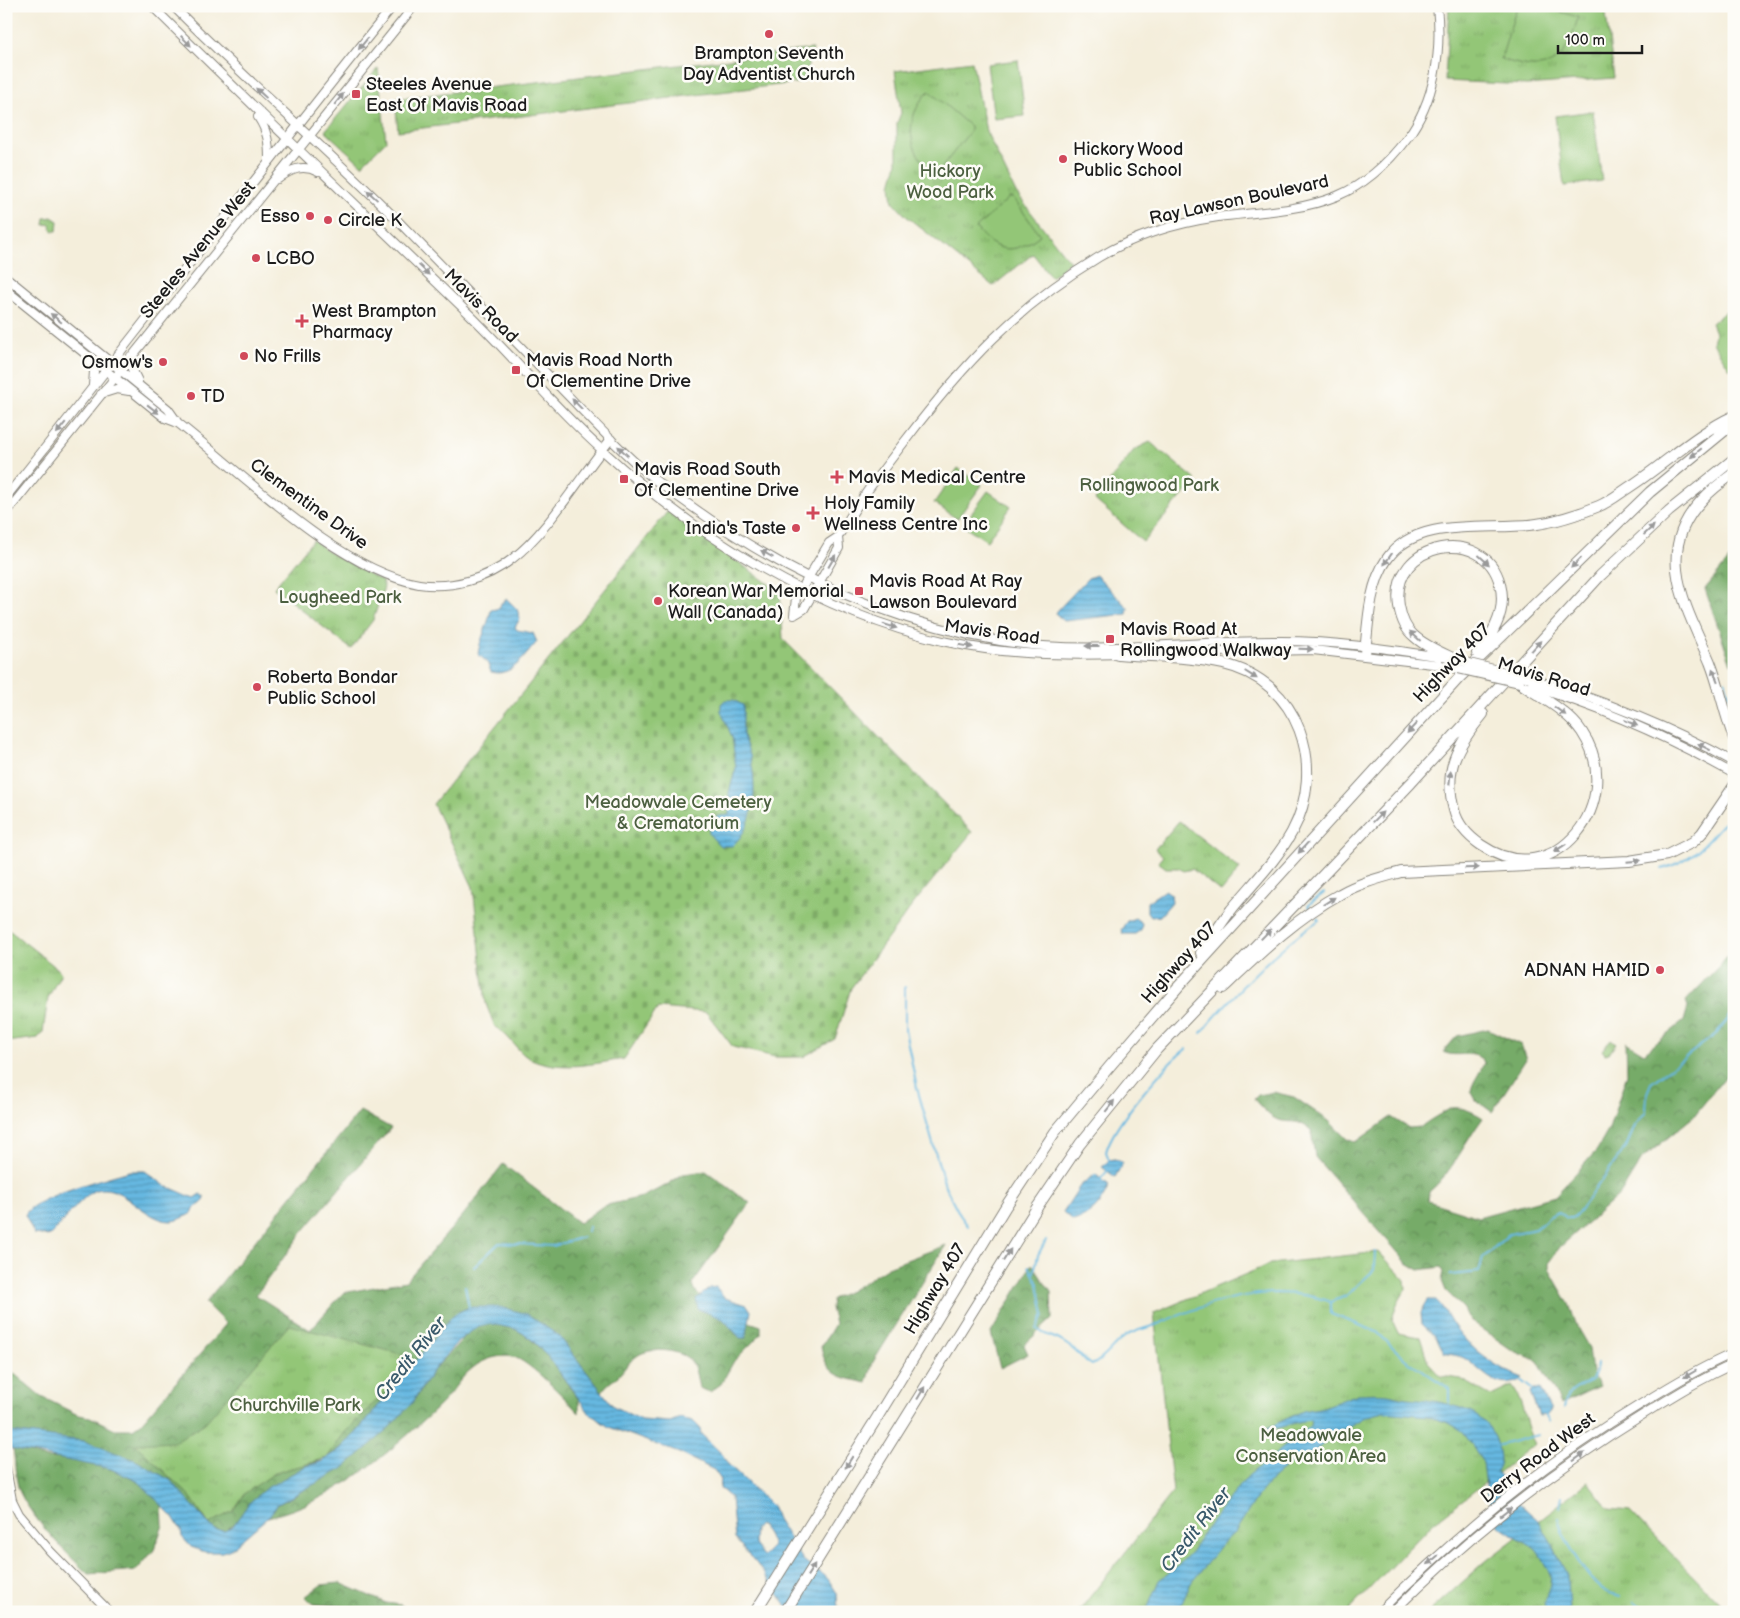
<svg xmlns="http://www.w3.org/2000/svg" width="1740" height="1618" font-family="'Balsamiq Sans',sans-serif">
<defs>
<pattern id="forest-crowns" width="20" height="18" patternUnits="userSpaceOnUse" patternTransform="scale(1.25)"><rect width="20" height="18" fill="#76ab68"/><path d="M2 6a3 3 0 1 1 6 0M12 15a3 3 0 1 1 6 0" fill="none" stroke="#608a55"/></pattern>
<pattern id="cemetery-stones" width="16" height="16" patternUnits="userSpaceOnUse" patternTransform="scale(1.25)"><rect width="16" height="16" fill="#93c677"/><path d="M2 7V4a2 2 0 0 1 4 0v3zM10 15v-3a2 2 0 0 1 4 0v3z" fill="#7eaa66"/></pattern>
<pattern id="park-tufts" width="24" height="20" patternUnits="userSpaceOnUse" patternTransform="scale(1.25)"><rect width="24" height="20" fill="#93c677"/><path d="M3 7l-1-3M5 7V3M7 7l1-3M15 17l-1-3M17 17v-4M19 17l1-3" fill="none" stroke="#7eaa66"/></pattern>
<pattern id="water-rules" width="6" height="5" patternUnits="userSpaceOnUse" patternTransform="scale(1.25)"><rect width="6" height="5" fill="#66b8e1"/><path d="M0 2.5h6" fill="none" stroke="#5395b6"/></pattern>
</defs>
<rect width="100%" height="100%" fill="#fdfcf7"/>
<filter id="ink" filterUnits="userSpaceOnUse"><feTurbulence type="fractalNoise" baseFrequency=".02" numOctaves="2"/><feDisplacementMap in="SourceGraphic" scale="10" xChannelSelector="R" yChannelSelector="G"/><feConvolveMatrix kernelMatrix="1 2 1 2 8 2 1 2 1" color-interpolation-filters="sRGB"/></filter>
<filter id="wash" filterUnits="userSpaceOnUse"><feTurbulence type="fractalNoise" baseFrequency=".0096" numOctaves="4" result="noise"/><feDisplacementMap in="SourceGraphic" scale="20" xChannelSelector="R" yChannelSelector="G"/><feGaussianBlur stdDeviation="1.12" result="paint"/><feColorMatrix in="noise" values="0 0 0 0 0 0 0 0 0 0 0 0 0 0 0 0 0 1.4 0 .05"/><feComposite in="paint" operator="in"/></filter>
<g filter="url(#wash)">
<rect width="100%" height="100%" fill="#f4eedb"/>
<path fill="url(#forest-crowns)" stroke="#496442" d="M1734 554V662L1731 664 1705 589Z
M1734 950V1066L1693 1117 1642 1159 1621 1193 1560 1247 1549 1262V1269L1569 1304 1578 1329 1589 1348 1592 1373 1599 1386 1561 1404 1538 1361 1512 1350 1470 1321 1464 1309 1446 1291 1442 1281 1444 1271 1441 1267 1419 1270 1407 1263 1315 1157 1311 1130C1295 1118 1294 1124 1278 1120 1268 1116 1261 1107 1254 1099L1258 1095 1273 1092 1294 1097 1329 1121 1347 1139 1356 1142 1391 1117 1409 1128 1421 1127C1424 1123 1447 1110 1452 1108 1461 1106 1476 1113 1483 1118 1465 1142 1452 1173 1429 1192L1428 1201 1478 1217 1555 1196 1597 1150 1609 1129 1627 1074 1626 1042 1644 1053 1684 1021 1688 1007 1686 1001Z
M1488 1029 1521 1045 1526 1059 1492 1112 1476 1100 1471 1091C1473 1080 1481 1073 1484 1062 1474 1048 1457 1059 1443 1052L1457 1036Z
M360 1111 391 1128 301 1234 256 1295 310 1330 343 1293 406 1281 464 1214 503 1164 579 1223 603 1206 642 1197 665 1186 683 1174 706 1171 750 1203 692 1284C702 1308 738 1318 761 1326V1334L734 1361 721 1384 710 1392 699 1388C697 1379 696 1366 689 1359 677 1349 649 1347 637 1356 629 1361 624 1370 618 1376 612 1382 606 1384 602 1392L559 1336 548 1330 469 1307 453 1315 356 1433C341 1449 327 1460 306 1466L225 1531 215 1530 192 1505 84 1441 6 1433V1367L42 1397 78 1415 90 1417 115 1429H133L141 1423 226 1324 205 1303Z
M946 1245 873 1362 867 1383C841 1377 827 1377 821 1347L835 1324 831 1308 832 1299 850 1291 888 1267Z
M1032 1264 1051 1292 1052 1319 1024 1345 1028 1354 1000 1368 991 1333Z
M492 1324 515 1329 527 1336 546 1354 579 1400V1413C568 1401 527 1359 513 1357 500 1354 484 1359 474 1367 460 1377 451 1395 438 1407 390 1452 335 1502 268 1517L278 1504 296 1495 412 1403 432 1372 470 1331 479 1326Z
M13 1448 45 1458 68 1459 111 1469 139 1482 162 1505 163 1525 154 1550 137 1570 88 1574C68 1555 26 1513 18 1487 15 1475 15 1460 13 1448Z
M340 1583 386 1603 401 1605 410 1612H345L342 1606 314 1604 305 1597 321 1585Z"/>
<path fill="url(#cemetery-stones)" stroke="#58714a" d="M668 511 780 592 783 639 972 832 911 907 851 988 835 1039 803 1057H775L733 1047 706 1012 658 1008 624 1059C592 1064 560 1072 529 1058 518 1053 510 1035 495 1027L486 1004 473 887 433 804Z"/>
<path fill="url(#park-tufts)" stroke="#58714a" d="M1449 6H1605L1614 78 1527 85 1445 81Z
M813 49 803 82 398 131 395 99Z
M972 61 986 131 1016 193 1070 262 1051 277 1033 254 993 286 906 216 893 202 891 185 897 163V123L901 113 895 71Z
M378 68 386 141 362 165 325 131Z
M52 217 58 221 57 231H52L50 224 44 225 45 218Z
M1734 305V366L1730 369 1713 343 1715 333 1711 323Z
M1150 442 1196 480 1143 542 1095 500 1134 450Z
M313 540 330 553 382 581 384 587 373 620 351 649 274 588Z
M1179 821 1240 869 1221 892 1192 869 1183 871 1180 868H1166L1158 862 1163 856 1155 849Z
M9 930 58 969 61 973 48 998 43 1032 38 1038 6 1042V933Z
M1611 1040 1616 1044 1609 1053 1605 1054 1602 1050Z
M1379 1252 1405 1280 1406 1289 1396 1306 1392 1320 1398 1333 1420 1337 1428 1362 1441 1376 1461 1379 1491 1396 1512 1386C1526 1404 1523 1425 1535 1444L1434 1522 1347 1612H1078L1173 1492 1154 1313 1270 1264Z
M289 1325 412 1357 381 1396 344 1433 327 1458 275 1473 245 1493 233 1511 209 1524 190 1496 135 1444 174 1442 205 1423Z
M1588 1482 1609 1509 1630 1511 1728 1612H1429L1486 1561Z"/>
<path fill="#93c677" stroke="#58714a" d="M1517 6H1540L1578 17C1566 65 1548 75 1501 59Z
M1018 60 1025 116 994 119 987 64Z
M929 91 971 127V130L936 175C907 151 902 120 929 91Z
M1593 111 1602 181 1564 186 1555 116Z
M1009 198H1013L1040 235C1015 255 996 254 976 228Z
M958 468 982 485 957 519 934 503Z
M988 491 1011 507 987 541 963 525Z"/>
<path fill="url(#water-rules)" stroke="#416a7e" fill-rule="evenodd" d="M1096 575 1128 608 1127 614 1064 621 1056 614 1057 611 1088 578Z
M507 599 517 609 520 619 515 627 517 630 533 633 537 642C525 655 512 678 491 672L487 662 478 654C480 639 488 625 491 610L500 608 501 603Z
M725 700H733L743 705C744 714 742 724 743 733 743 740 748 748 750 755 757 786 757 824 732 846H720L709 834V825L718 816 729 815V792L736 768 732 737 721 711V704Z
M1165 890 1171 894 1172 902 1160 916 1151 917 1147 912V902Z
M1135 918 1142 923 1141 930 1135 934H1123L1121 930 1127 921Z
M1115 1159 1123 1163 1115 1177 1102 1167 1109 1160Z
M130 1171H145L164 1185 194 1198 200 1194 205 1197C204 1203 200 1205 195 1207L192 1213C186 1216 179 1221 171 1221 142 1221 120 1177 92 1192 81 1198 60 1226 49 1236L34 1234 25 1215C32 1197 109 1177 130 1171Z
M1095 1174 1109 1185C1102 1203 1092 1216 1073 1221L1063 1212 1080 1186Z
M716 1287 725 1298 747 1305 751 1311 746 1338H740L723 1319 698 1309 696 1299 710 1288Z
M1428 1300H1436C1444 1308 1448 1317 1454 1326 1471 1350 1496 1368 1523 1378 1498 1395 1483 1370 1464 1358 1459 1355 1450 1355 1444 1353L1436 1337 1422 1324 1421 1312Z
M469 1307H500L527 1314 559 1336 613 1406 627 1413 642 1420 670 1422 680 1418 693 1421 700 1428 701 1434 722 1454 727 1463 772 1506 777 1519 803 1560 828 1579 837 1593 838 1612H791L757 1564 735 1539 731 1498 720 1488 721 1480 714 1470 679 1453 609 1427 590 1414 546 1354 528 1336 515 1329 492 1324 479 1326 458 1341 432 1372 412 1403 384 1433 342 1469 278 1504 268 1517 231 1549 222 1552H205L191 1547 182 1537 181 1530 173 1517 139 1482 111 1469 6 1448V1433L11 1432 84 1441 135 1460 170 1480 209 1524 215 1530 225 1531 233 1526 249 1503 265 1489 306 1466 321 1462 338 1451 356 1433 453 1315ZM759 1525 762 1526 772 1543V1547L763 1556 754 1543 755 1528Z
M1534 1389H1540L1551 1410 1547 1415 1539 1416 1530 1392Z
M1358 1394C1368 1394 1378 1393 1388 1394 1395 1395 1401 1398 1407 1398 1440 1401 1488 1406 1498 1446 1500 1456 1502 1462 1496 1471L1520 1504 1539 1521 1553 1545 1567 1576 1569 1612H1546L1544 1604 1551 1585 1550 1574 1538 1551 1498 1524 1487 1496 1483 1463 1471 1443 1461 1430 1449 1423 1427 1416 1384 1412 1365 1417 1335 1434 1315 1451 1292 1462 1273 1478 1258 1496 1235 1532 1223 1543 1191 1583 1178 1612H1146L1159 1580 1176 1568 1193 1550 1201 1535 1248 1476 1310 1426 1311 1420C1294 1421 1280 1430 1263 1430L1303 1411 1324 1407Z"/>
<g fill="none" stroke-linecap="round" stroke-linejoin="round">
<path stroke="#66b8e1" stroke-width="2" d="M1725 681 1734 709
M1662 869C1702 857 1707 838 1734 812
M1310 908 1308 905 1324 893
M905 987V1030L917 1088 945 1186 960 1215 968 1226
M1201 1033C1236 992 1274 950 1319 920L1317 918
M1110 1162 1106 1152C1112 1126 1164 1066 1186 1049
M1100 1180 1108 1170
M587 1231 589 1227
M1029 1266 1038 1284 1044 1315 1037 1329C1047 1337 1058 1337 1066 1344 1076 1350 1082 1359 1092 1365 1107 1358 1112 1345 1126 1336 1135 1330 1148 1328 1158 1324 1214 1300 1272 1281 1331 1302L1346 1296 1374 1270 1375 1252
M474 1267 499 1243 553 1246 583 1237
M1034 1272 1038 1255 1046 1240
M1450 1275 1479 1272 1483 1258 1509 1234 1536 1229 1550 1216 1559 1212 1567 1218H1574L1626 1147 1635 1126 1646 1111 1647 1093 1651 1083 1716 1034 1734 1012
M465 1286 469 1307
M1331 1302V1314L1377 1332 1405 1359 1450 1389V1405
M1519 1379 1533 1390
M1564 1408C1565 1405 1566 1399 1567 1397 1577 1382 1596 1388 1597 1363
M1545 1414 1549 1421
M1496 1446 1538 1435
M1560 1507 1562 1496
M1558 1518C1562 1538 1587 1580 1604 1591 1608 1594 1614 1595 1619 1597
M1634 1601 1648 1612"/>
</g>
</g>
<g filter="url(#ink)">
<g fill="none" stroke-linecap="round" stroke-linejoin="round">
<defs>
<path id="secondary" d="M152 6C255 109 361 209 465 310 512 355 553 406 601 449 698 538 818 613 947 642 1005 655 1064 656 1122 654
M173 6C246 80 325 147 398 221 449 273 500 326 551 378 585 413 617 448 654 479 666 489 679 497 691 506 783 572 887 622 1000 641 1089 656 1190 640 1280 641 1336 641 1391 649 1446 658
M258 117C268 132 269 143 269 160
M278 179C291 169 303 164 318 172
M6 277 168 409 178 423
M6 290 165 418 178 423C243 474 339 570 419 584 451 589 487 579 512 559 548 532 581 475 611 439
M131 356 132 369 138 381
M87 358 94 371 93 385
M101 394 117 389 129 391
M6 497C136 334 262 168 393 6
M6 513 414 6
M794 615 796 598 829 543 838 537C857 503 881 472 905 441 963 365 1016 307 1099 257 1136 235 1176 223 1218 217 1258 212 1300 211 1337 196 1366 184 1389 162 1407 138 1435 101 1442 52 1437 6
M794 615 804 609 808 602 839 548 838 537
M1166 653 1313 650 1441 665
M1526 677C1597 698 1669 726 1734 762
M1529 686C1601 707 1668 737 1734 774
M6 1468 12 1500 19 1514 50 1551 106 1608 103 1612
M1379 1612C1458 1533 1545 1462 1641 1404 1671 1385 1701 1367 1734 1353
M1393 1612C1468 1537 1553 1470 1644 1414 1673 1396 1702 1378 1734 1364"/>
<path id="highway" d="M1734 473C1723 481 1711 490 1702 500 1652 552 1687 608 1710 662 1720 687 1724 713 1734 738
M1118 654C1152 657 1190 656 1223 664 1300 681 1327 767 1292 832 1276 861 1252 884 1231 910 1221 923 1211 939 1201 953
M1365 654C1368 623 1369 585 1387 559 1417 515 1492 531 1537 524 1559 521 1579 514 1599 506 1609 502 1619 494 1628 488 1664 465 1695 434 1734 416
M1457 660C1442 653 1426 647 1414 636 1405 629 1401 617 1399 606 1389 541 1485 524 1500 584 1507 610 1494 634 1477 653
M1483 714C1457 746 1443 769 1454 810 1458 826 1468 836 1481 845 1555 896 1628 801 1582 732 1568 711 1540 697 1520 683
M1223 988C1259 954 1296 918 1340 894 1359 883 1380 878 1401 872L1629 861 1667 855 1693 842 1702 833 1734 786
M755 1612 875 1421 1006 1206 1055 1132 1110 1066 1178 987 1459 678 1650 492 1734 423
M785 1612 1038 1206 1080 1144 1157 1049 1411 783 1600 576 1669 511 1734 459"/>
</defs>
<use href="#secondary" stroke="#88857c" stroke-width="10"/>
<use href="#highway" stroke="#88857c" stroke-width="12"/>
<use href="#secondary" stroke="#fff" stroke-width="8"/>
<use href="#highway" stroke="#fff" stroke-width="10"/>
<defs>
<path id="secondary-bridge" d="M1457 660 1526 677
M1441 665 1520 683"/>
</defs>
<use href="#secondary-bridge" stroke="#88857c" stroke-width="10" stroke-linecap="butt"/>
<use href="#secondary-bridge" stroke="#fff" stroke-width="8"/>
</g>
<defs><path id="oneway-solid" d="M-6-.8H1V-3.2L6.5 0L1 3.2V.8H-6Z" transform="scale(1.25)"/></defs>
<g fill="#999">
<use href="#oneway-solid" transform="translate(186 41) rotate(45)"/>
<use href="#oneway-solid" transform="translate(363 44) rotate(129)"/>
<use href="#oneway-solid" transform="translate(261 93) rotate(-137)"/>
<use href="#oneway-solid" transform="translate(339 99) rotate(-51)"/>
<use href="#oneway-solid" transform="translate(372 195) rotate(-137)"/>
<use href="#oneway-solid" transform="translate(424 270) rotate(44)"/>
<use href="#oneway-solid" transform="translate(56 318) rotate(-141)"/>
<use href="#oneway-solid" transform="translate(577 404) rotate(-134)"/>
<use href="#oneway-solid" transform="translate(153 409) rotate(38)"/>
<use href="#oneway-solid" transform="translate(61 428) rotate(129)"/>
<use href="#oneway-solid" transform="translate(623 451) rotate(-137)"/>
<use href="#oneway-solid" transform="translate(1696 453) rotate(140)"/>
<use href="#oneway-solid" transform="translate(1649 530) rotate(-43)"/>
<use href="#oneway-solid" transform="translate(767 554) rotate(-150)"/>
<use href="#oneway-solid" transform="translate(1388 559) rotate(125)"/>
<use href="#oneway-solid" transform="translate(1484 560) rotate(42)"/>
<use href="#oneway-solid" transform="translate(832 561) rotate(-60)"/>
<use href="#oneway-solid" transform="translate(1576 563) rotate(136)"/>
<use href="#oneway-solid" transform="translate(890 626) rotate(18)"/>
<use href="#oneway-solid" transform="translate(1415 636) rotate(-138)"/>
<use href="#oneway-solid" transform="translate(966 646) rotate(10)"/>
<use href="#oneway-solid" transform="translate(1092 646) rotate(180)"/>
<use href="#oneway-solid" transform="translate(1536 646) rotate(-48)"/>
<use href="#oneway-solid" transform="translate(1306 649) rotate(2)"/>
<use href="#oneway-solid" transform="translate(1251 675) rotate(32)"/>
<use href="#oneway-solid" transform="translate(1715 675) rotate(-112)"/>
<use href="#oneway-solid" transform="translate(1560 711) rotate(36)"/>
<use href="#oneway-solid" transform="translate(1631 723) rotate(24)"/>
<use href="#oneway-solid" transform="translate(1412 728) rotate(133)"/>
<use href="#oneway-solid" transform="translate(1704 747) rotate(-154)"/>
<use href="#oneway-solid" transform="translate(1450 778) rotate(-84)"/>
<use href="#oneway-solid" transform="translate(1378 817) rotate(-46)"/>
<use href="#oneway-solid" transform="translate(1303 848) rotate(132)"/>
<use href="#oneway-solid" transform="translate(1560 848) rotate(146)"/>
<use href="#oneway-solid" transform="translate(1634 861) rotate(-5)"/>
<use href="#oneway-solid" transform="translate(1472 868) rotate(-2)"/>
<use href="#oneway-solid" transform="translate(1329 901) rotate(-32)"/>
<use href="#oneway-solid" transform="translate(1266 934) rotate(-46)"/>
<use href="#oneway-solid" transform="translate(1110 1106) rotate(-52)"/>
<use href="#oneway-solid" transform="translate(1007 1255) rotate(-58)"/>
<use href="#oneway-solid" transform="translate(1690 1374) rotate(150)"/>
<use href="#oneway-solid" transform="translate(921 1393) rotate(-59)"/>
<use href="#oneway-solid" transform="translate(1579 1457) rotate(-36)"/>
<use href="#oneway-solid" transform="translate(849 1462) rotate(122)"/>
<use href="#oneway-solid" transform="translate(1506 1512) rotate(-38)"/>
<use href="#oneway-solid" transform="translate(1433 1560) rotate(139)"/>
<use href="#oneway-solid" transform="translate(811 1570) rotate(-58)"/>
</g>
</g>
<g fill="#d1495b" stroke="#fdfcf7" stroke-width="2">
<circle cx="769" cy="34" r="5"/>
<rect x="351" y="89" width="10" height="10" rx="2.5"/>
<circle cx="1063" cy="159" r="5"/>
<circle cx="310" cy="216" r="5"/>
<circle cx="328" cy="220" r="5"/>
<circle cx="256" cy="258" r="5"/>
<path d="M299.5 313.5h5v5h5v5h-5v5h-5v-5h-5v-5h5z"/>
<circle cx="244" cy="356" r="5"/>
<circle cx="163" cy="362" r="5"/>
<rect x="511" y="365" width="10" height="10" rx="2.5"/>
<circle cx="191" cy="396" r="5"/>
<path d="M834.5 469.5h5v5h5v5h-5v5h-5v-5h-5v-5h5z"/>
<rect x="619" y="474" width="10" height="10" rx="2.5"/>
<path d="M810.5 505.5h5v5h5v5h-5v5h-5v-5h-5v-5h5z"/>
<circle cx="796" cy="528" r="5"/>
<rect x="854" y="586" width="10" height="10" rx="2.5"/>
<circle cx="658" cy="601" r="5"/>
<rect x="1105" y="634" width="10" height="10" rx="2.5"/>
<circle cx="257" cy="687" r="5"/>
<circle cx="1660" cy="970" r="5"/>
</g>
<g text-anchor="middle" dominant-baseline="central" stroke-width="5" stroke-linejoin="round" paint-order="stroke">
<g font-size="18" fill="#1c1c1c" stroke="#fdfcf7" text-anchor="start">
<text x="769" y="53" text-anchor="middle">Brampton Seventh<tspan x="769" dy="21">Day Adventist Church</tspan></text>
<text x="366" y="84">Steeles Avenue<tspan x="366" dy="21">East Of Mavis Road</tspan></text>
<text x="1073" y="149">Hickory Wood<tspan x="1073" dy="21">Public School</tspan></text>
<text x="300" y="216" text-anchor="end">Esso</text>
<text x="338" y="220">Circle K</text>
<text x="266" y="258">LCBO</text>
<text x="312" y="311">West Brampton<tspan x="312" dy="21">Pharmacy</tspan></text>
<text x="254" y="356">No Frills</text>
<text x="526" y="360">Mavis Road North<tspan x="526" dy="21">Of Clementine Drive</tspan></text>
<text x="153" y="362" text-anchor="end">Osmow's</text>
<text x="201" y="396">TD</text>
<text x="634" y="469">Mavis Road South<tspan x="634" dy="21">Of Clementine Drive</tspan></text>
<text x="848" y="477">Mavis Medical Centre</text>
<text x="824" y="503">Holy Family<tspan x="824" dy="21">Wellness Centre Inc</tspan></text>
<text x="786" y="528" text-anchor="end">India's Taste</text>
<text x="869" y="581">Mavis Road At Ray<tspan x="869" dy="21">Lawson Boulevard</tspan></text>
<text x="668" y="591">Korean War Memorial<tspan x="668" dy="21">Wall (Canada)</tspan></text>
<text x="1120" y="629">Mavis Road At<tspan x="1120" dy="21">Rollingwood Walkway</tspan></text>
<text x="267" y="677">Roberta Bondar<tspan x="267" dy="21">Public School</tspan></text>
<text x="1650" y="970" text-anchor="end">ADNAN HAMID</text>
</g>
<g font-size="18" fill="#4c6040" stroke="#fdfcf7">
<text x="950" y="171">Hickory<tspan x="950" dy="21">Wood Park</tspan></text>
<text x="1149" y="485">Rollingwood Park</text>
<text x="340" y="597">Lougheed Park</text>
<text x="678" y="802">Meadowvale Cemetery<tspan x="678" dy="21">&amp; Crematorium</tspan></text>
<text x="295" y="1405">Churchville Park</text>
<text x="1311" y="1435">Meadowvale<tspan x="1311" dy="21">Conservation Area</tspan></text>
</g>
<g font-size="18" fill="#1c1c1c" stroke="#fdfcf7">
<text transform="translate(1239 200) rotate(-12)">Ray Lawson Boulevard</text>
<text transform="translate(198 250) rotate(-51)">Steeles Avenue West</text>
<text transform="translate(481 306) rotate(45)">Mavis Road</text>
<text transform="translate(309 504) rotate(36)">Clementine Drive</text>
<text transform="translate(992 632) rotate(8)">Mavis Road</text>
<text transform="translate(1452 663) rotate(-46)">Highway 407</text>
<text transform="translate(1544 677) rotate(17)">Mavis Road</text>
<text transform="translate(1179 963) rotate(-48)">Highway 407</text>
<text transform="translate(935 1289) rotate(-59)">Highway 407</text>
<text transform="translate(1538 1458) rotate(-37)">Derry Road West</text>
</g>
<g font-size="19" font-style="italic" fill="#3a5a6b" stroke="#fdfcf7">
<text transform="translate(411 1359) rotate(-51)">Credit River</text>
<text transform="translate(1196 1530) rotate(-52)">Credit River</text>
</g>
</g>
<rect width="1740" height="1618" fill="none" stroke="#fdfcf7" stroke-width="25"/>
<path d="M1558 45v8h84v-8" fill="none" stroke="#1c1c1c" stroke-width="2.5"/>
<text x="1565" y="45" font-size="15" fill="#1c1c1c" stroke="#fdfcf7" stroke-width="4" paint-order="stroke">100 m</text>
</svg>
